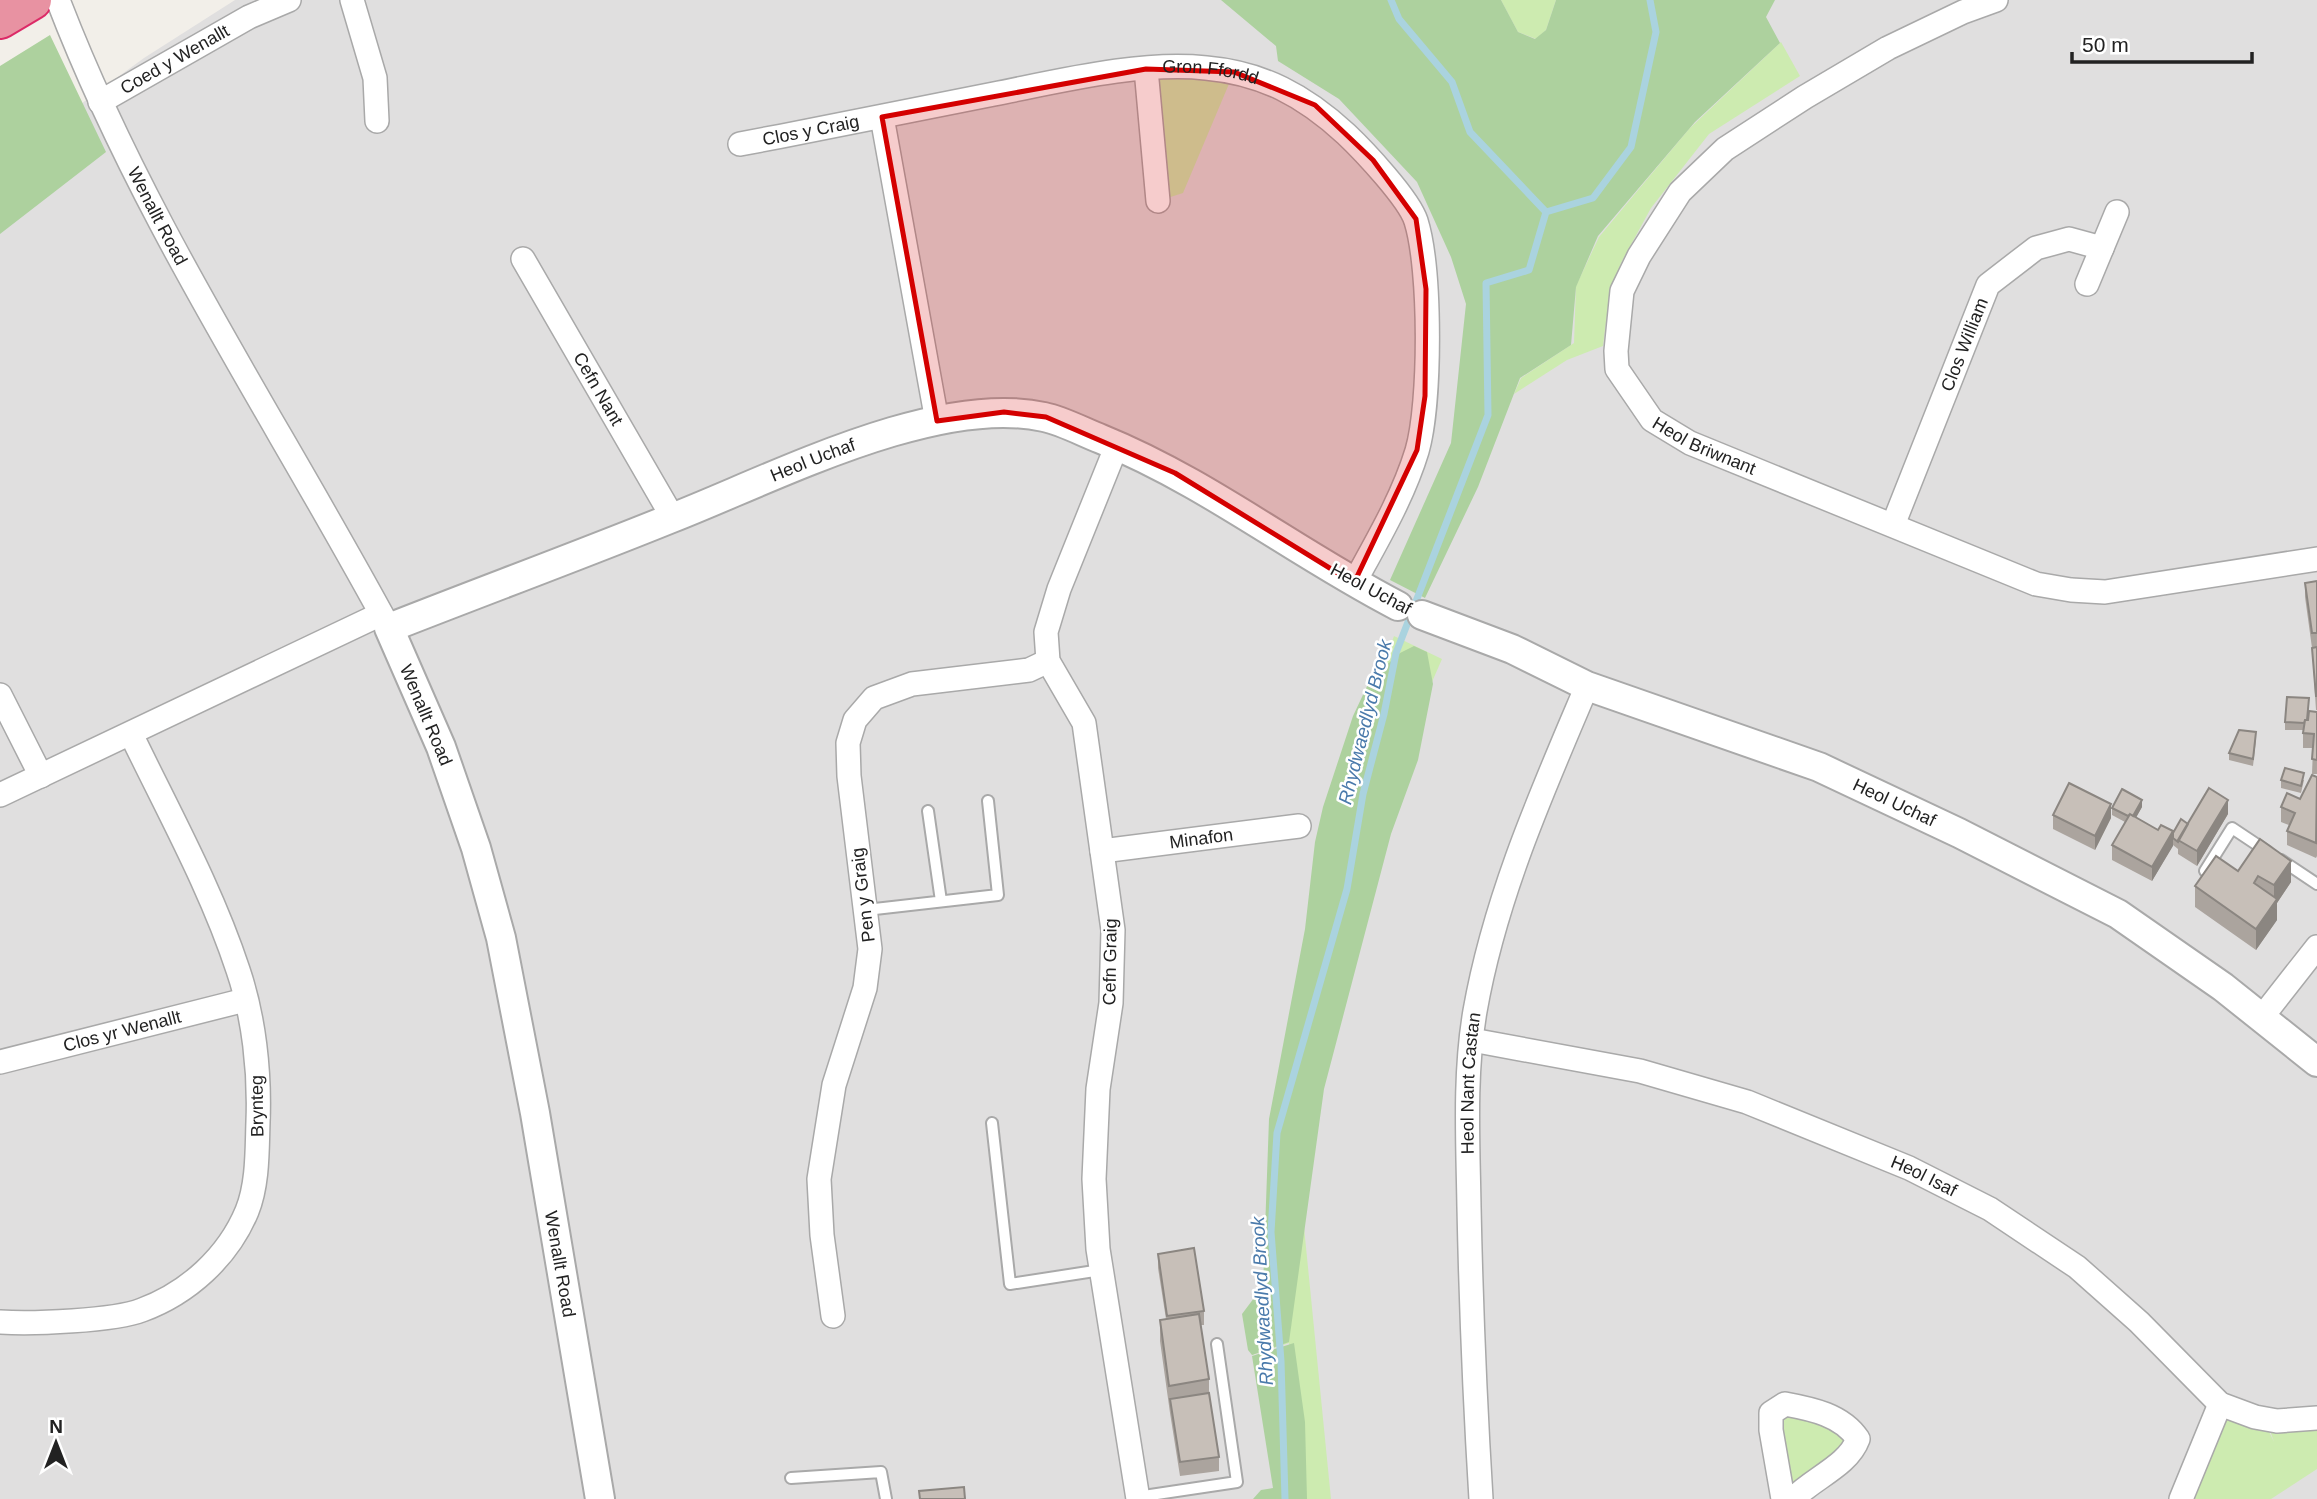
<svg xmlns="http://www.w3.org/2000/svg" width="2317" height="1499" font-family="Arial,sans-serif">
<rect width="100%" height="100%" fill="#f2efe9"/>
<path fill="#e0dfdf" d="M235 0H2317V1499H0V163L144 58Z"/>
<path fill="#cdebb0" d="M1501 0H1556L1546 30 1536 39 1518 32Z
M1781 42 1800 76 1709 134 1651 208 1621 263 1609 298 1603 346 1567 360 1514 394 1521 378 1574 343 1576 286 1599 237 1689 129Z
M1146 69 1234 72 1183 193 1158 201Z
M1394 636 1442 659 1398 760 1321 1077 1302 1207 1331 1499H1299L1289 1343 1252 1355 1248 1330 1286 1318 1363 722Z
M1785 1404 1858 1439 1793 1499 1771 1430Z
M2221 1405 2263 1419 2274 1442 2267 1422 2317 1416V1469L2271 1499H2181Z"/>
<path fill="#add19e" d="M1221 0H1501L1518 32 1535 39 1546 30 1556 0H1775L1766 17 1780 43 1695 122 1598 236 1576 287 1571 345 1520 378 1478 487 1425 598 1390 580 1451 443 1466 304 1451 257 1417 182 1339 99 1278 61 1276 46Z
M50 35 106 152 0 234V66Z
M1414 646 1427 652 1433 684 1418 760 1391 834 1324 1089 1289 1342 1252 1355 1248 1350 1242 1314 1263 1286 1269 1119 1305 929 1315 842 1323 807 1353 716 1370 680 1400 653Z
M1294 1343 1305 1422 1307 1499H1253L1261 1490 1273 1488 1252 1356Z"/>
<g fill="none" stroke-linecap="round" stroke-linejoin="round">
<path stroke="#aad3df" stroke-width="7" d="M1391 0 1399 19 1452 82 1470 132 1546 212
M1285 1499 1281 1361 1271 1232 1277 1133 1347 889 1363 794 1384 714 1396 653 1488 415 1486 283 1529 270 1546 212 1593 198 1631 147 1656 32 1650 0"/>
<defs>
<path id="service" d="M928 811 941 901
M2281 860 2317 884
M2205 871 2232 828 2268 852
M866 910 998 895 988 801
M992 1123 1010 1284 1101 1270
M791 1478 881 1472 886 1499
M1137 1497 1237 1482 1217 1344"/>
<g id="minor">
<path id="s1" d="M58 0C143 222 277 420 389 628"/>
<path d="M352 0 375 78 377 121"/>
<path id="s2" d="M1996 0 1963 12 1888 48 1805 97 1725 149 1680 192 1639 256 1622 291 1616 351 1617 369 1652 420 1690 443 2036 584 2071 590 2105 592 2317 559"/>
<path d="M1146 69 1158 201"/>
<path id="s3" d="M100 102 249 17 289 0"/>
<path d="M882 117 937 421"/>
<path id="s4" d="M740 144C825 128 910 111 994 94 1060 81 1140 61 1206 68 1263 73 1305 96 1346 134 1364 151 1409 199 1416 221 1431 269 1431 403 1417 451 1403 497 1377 541 1354 583"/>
<path id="s5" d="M523 259 673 518"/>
<path d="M2087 284 2117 212"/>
<path d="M1117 445 1059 589 1046 632 1048 661 1084 723 1113 930 1111 1003 1098 1089 1094 1179 1098 1249 1138 1499"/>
<path id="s6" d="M1893 525 1988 285 2036 248 2069 239 2102 248"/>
<path d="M0 695 41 776"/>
<path d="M0 795 381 614"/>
<path id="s7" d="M1102 851 1299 826"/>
<path d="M2262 1017 2317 947"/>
<path id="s8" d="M1472 1040 1640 1071 1747 1102 1909 1168 1990 1209 2077 1267 2139 1322 2220 1404 2255 1417 2277 1421 2317 1418"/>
<path id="s9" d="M0 1062 245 1000"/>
<path d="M833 1316 822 1235 819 1179 834 1085 865 988 870 949 849 776 848 743 855 720 874 698 912 684 1029 670 1048 661"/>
<path d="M0 1322C32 1324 114 1321 142 1310 188 1293 228 1257 247 1211 258 1184 257 1150 258 1122 260 1072 254 1017 238 970 211 888 168 811 131 734"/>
<path id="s10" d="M1481 1499C1475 1402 1471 1305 1469 1207 1468 1143 1464 1075 1475 1011 1495 897 1542 792 1587 686"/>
<path d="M1783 1499 1771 1430V1413L1785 1404C1812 1409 1842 1415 1858 1439 1848 1466 1813 1478 1793 1499"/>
<path d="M2181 1499 2220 1404"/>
</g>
<g id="tertiary">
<path id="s11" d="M1422 615 1512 649 1587 686 1819 767 1959 833 2118 914 2223 987 2317 1062"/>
<path id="s12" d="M600 1499 535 1113 501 938 476 848 441 747 389 628C483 591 578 556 672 518 772 479 936 393 1044 417 1063 421 1083 432 1101 439 1207 482 1297 554 1398 606"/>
</g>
<path id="motorway" d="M0 19 32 0"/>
</defs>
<use href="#service" stroke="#a9a9a9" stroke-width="14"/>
<use href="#minor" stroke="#a9a9a9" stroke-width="26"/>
<use href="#tertiary" stroke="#a9a9a9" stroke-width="32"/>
<use href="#motorway" stroke="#dc2a67" stroke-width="42"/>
<use href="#service" stroke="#fff" stroke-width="10"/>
<use href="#minor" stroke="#fff" stroke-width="23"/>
<use href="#tertiary" stroke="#fff" stroke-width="28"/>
<use href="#motorway" stroke="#e892a2" stroke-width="38"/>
</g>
<path fill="#aba49e" d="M2317 581V647L2312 648 2305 597V583Z
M2317 647V710H2316L2312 648Z
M2317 712V774H2312L2313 748H2303V730H2285V722L2308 720Z
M2256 740 2253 766 2229 760V753Z
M2317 777V856L2316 858 2287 845V831L2289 825 2281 822V807L2300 799Z
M2281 780H2304L2301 793 2281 788Z
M2142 807 2136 817 2158 830 2173 833 2188 824 2228 814 2197 866 2178 854V849L2173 845 2152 881 2112 860V845L2125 822 2112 815V808Z
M2053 815 2111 818 2095 850 2053 829Z
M2238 871 2291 882 2277 903V920L2256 950 2195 907V886Z
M1158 1254 1204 1311V1325H1200L1209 1379V1396L1219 1457V1471L1180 1476 1170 1413 1160 1341V1320L1166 1319 1158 1268Z"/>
<path fill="#8b8681" d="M2142 800V807L2132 825V818Z
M2228 800V814L2197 866V851Z
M2111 804V818L2095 850V836Z
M2173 831V846L2152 881V867Z
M2291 861V882L2277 903V920L2256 950V929L2274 902V885Z"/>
<path fill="#c7bfb8" stroke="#8b8681" stroke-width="2" d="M2317 581V633H2312L2305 583Z
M2317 647V696H2316L2312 648Z
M2287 697 2309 698 2307 720H2305L2304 723 2285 722Z
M2309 711 2317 712V760L2312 759 2314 734 2303 733 2305 720H2308Z
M2239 730 2256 732 2253 759 2229 753Z
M2285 768 2304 773 2301 786 2281 780Z
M2312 775 2317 777 2316 843 2287 831 2295 813 2281 807 2287 793 2300 799Z
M2069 783 2111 804 2095 836 2053 815Z
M2209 788 2228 800 2197 851 2178 840Z
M2122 789 2142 800 2133 816 2130 814 2128 816 2112 808Z
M2130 814 2158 830 2161 825 2173 831 2152 867 2112 845Z
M2181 819 2188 824 2178 842 2173 838V833Z
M2260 839 2291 861 2274 885 2258 876 2254 883 2277 899 2256 929 2195 886 2216 856 2238 871Z
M1194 1248 1204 1311 1167 1316 1158 1254Z
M1199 1314 1209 1379 1169 1386 1160 1320Z
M1209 1393 1219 1457 1180 1462 1170 1399Z
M964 1487 965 1499H920L919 1491Z"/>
<path fill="#d40000" fill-opacity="0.2" stroke="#d40000" stroke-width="5" stroke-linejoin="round" d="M1146 69 1234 72 1315 105 1373 160 1416 219 1426 289 1425 396 1417 450 1354 583 1175 473 1046 417 1004 412 937 421 882 117Z"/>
<g text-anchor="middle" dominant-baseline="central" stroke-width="5" stroke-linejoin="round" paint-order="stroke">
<g font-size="18" fill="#222" stroke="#fff">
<text stroke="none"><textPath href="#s3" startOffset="86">Coed y Wenallt</textPath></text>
<text stroke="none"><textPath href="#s4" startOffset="478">Gron Ffordd</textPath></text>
<text stroke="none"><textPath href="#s4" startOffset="72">Clos y Craig</textPath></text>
<text stroke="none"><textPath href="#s1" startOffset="238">Wenallt Road</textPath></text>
<text stroke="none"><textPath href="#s6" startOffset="194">Clos William</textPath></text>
<text stroke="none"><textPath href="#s5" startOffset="150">Cefn Nant</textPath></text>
<text stroke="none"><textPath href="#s2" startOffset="686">Heol Briwnant</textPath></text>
<text stroke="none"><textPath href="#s12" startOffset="1356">Heol Uchaf</textPath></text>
<text transform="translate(1371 589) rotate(28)">Heol Uchaf</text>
<text transform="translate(426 715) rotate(67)">Wenallt Road</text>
<text stroke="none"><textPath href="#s11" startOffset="509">Heol Uchaf</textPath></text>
<text stroke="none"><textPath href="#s7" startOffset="100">Minafon</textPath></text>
<text transform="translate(863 895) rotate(-97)">Pen y Graig</text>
<text transform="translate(1110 962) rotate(-89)">Cefn Graig</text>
<text stroke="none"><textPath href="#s9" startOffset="126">Clos yr Wenallt</textPath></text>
<text stroke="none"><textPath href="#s10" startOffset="416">Heol Nant Castan</textPath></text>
<text transform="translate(257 1106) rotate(-91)">Brynteg</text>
<text stroke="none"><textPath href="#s8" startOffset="474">Heol Isaf</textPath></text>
<text transform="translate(560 1264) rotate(80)">Wenallt Road</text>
</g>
<g font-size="19" font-style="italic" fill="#4a7aab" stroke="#fff">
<text transform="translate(1365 722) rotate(-76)">Rhydwaedlyd Brook</text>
<text transform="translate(1262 1301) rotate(-93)">Rhydwaedlyd Brook</text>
</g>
</g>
<g transform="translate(56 1443)" stroke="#ffffff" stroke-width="5" paint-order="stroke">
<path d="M0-5L12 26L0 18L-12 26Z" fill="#222222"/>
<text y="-10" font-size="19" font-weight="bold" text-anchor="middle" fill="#222222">N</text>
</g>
<path d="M2072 52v10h180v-10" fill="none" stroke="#222222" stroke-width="3.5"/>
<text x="2082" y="52" font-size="21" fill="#222222" stroke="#ffffff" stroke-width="5" paint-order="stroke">50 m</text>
</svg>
